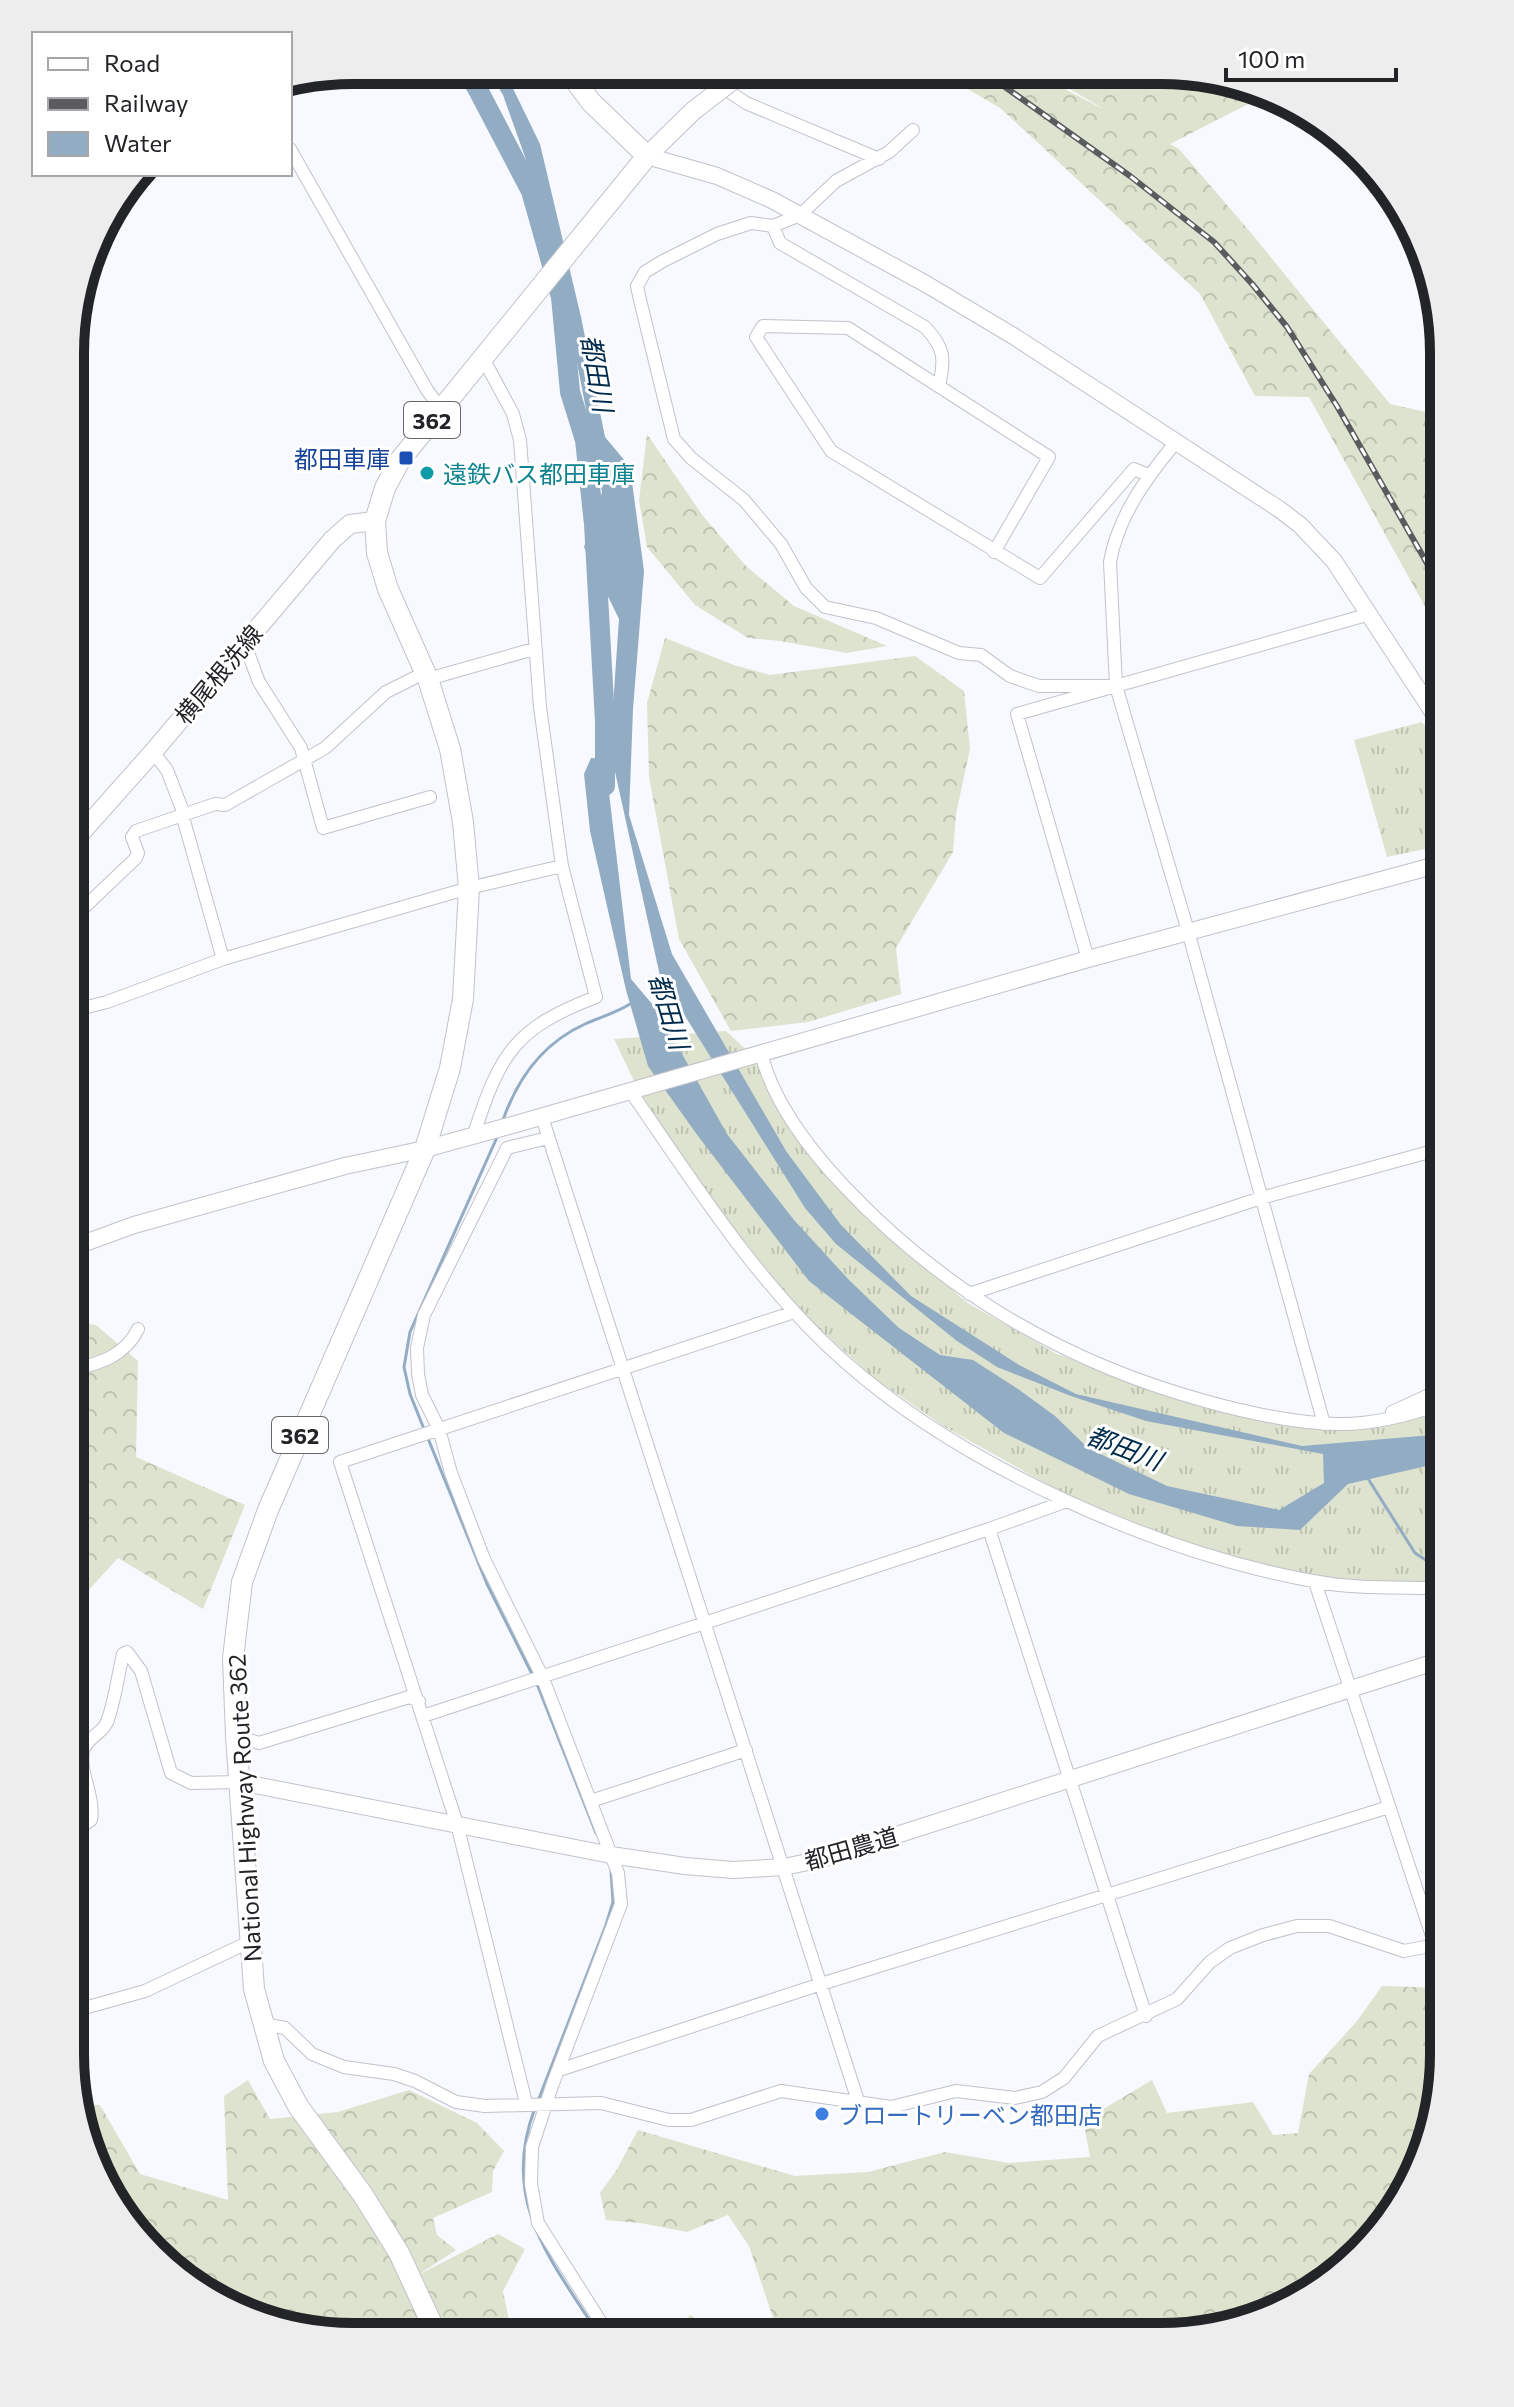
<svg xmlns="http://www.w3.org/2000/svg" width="1514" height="2407" font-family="Commissioner,'Noto Sans JP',sans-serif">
<defs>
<pattern id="grass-tufts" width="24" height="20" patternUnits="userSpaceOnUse" patternTransform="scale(2)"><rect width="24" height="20" fill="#dde3ce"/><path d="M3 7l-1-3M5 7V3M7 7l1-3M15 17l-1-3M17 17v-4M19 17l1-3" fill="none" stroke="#bdc3b1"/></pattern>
<pattern id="forest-crowns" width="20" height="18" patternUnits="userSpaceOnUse" patternTransform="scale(2)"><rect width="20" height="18" fill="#dde3ce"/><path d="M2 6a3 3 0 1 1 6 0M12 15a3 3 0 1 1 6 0" fill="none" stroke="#bdc3b1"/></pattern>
</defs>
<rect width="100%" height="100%" fill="#f8f9fe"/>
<path fill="url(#grass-tufts)" d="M1422 722 1444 749V845L1387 857 1354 740Z
M726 1031 752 1055 848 1196 966 1302 1057 1354 1178 1393 1240 1410 1356 1423 1444 1402V1581L1391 1585 1283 1571 1200 1549 1063 1493 945 1427 875 1379 787 1299 699 1185 644 1102 614 1039Z"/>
<path fill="url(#forest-crowns)" d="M950 72H1032L1107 111 1041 72H1198L1260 98 1170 144 1179 149 1252 234 1390 404 1444 416V641L1309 397 1255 396 1200 294 1036 141 1000 108 966 88Z
M647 434 703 516 746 566 794 606 887 646 847 653 780 641 748 638 695 605 647 547 639 500Z
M665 638 734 665 770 675 915 656 964 691 970 749 956 814 953 852 896 948 901 994 808 1022 731 1031 679 939 649 777 647 703Z
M71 1320 96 1325 138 1361 136 1457 245 1505 203 1609 118 1558 76 1604 83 1651 70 1704Z
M1382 1986 1443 1988V2073L1423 2162 1386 2226 1269 2316 1161 2337 754 2336 777 2330 749 2246 728 2215 687 2232 640 2223 606 2220 600 2193 616 2171 638 2130 795 2176 868 2172 945 2152 1009 2163 1090 2157 1082 2113 1105 2108 1152 2080 1167 2113 1253 2102 1273 2135 1298 2133 1309 2074 1357 2021Z
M248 2080 270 2119 338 2112 409 2090 477 2123 504 2151 493 2171 492 2192 433 2218 437 2235 456 2250 418 2275 498 2234 525 2249 503 2291 512 2335H317L180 2278 91 2162 80 2104 100 2105 140 2174 228 2200 224 2096Z
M691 2315 719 2336H670L669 2331Z"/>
<path fill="#92acc4" d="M488 70H504L540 144 581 317 605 437 630 467 644 571 633 709 629 815 672 954 786 1151 841 1225 911 1296 1019 1365 1076 1394 1302 1446 1444 1434V1462L1348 1484 1300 1530 1237 1526 1129 1494 1004 1433 809 1281 698 1136 648 1066 626 990 590 831 584 774 591 758 605 759 631 979 658 1011 727 1134 794 1220 849 1280 899 1328 940 1355 973 1360 1018 1389 1055 1416 1088 1448 1167 1486 1279 1510 1324 1483 1323 1454 1146 1421 1071 1396 997 1367 957 1341 836 1244 805 1208 660 976 610 749 619 619 584 547 602 492 552 233 503 95Z"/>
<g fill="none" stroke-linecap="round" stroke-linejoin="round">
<path stroke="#92acc4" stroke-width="3" d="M503 1120C518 1077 543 1043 585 1024 600 1017 616 1013 630 1004
M424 1429 410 1394 404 1367 410 1332 498 1135
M427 1436 487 1584 532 1674
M1367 1477 1415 1553 1444 1572
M537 1684 596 1833
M538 2101 606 1925 613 1902 611 1871
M535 2108C499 2202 552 2261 599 2335"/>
<path stroke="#92acc4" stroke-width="20" d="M465 70 476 86 531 191 561 297 570 392 585 440 594 524 605 721V786"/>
<defs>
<path id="minor" d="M699 71 746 103 879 159
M913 130 889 152 836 181 800 215 773 226 751 223 717 234 663 261 645 272 637 286 640 300 674 439 691 458 744 500 781 544 806 588 825 607 876 618 959 653 981 655 1010 676 1039 686H1116
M290 149 427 390 441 409
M773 226 780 243 925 327C945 348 945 359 939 386
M1176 442C1147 477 1118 516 1110 562L1116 686 1188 931 1324 1424
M994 552 1049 457 848 328 763 326 756 337 831 451 1040 578 1134 469 1148 475
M244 642 259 682 301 748 323 828 430 797
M428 679 534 649
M153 752 167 770 182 809V814L223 959
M72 919 136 858 138 853 132 837 136 831 215 804 225 805 325 748 386 692 426 672
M1088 959 1017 714 1370 614
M71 1011 107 1002 223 959 469 888 562 866
M761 1053C773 1102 810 1150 844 1186 943 1291 1066 1363 1205 1401 1248 1413 1292 1423 1337 1424 1373 1425 1410 1415 1444 1403
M631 1092C696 1186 759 1286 845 1362 964 1467 1158 1553 1313 1581 1353 1589 1394 1587 1434 1588L1444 1594
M542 1117 858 2101
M474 1134C500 1053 515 1028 596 997L562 866 540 707 520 440 513 414 484 360
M548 1138 507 1148 424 1315 417 1348 418 1374 422 1395 439 1429 451 1473 484 1559 542 1676 618 1873 621 1904 552 2086 532 2147 531 2184 538 2223 609 2335
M969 1294 1261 1198 1444 1148
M71 1370C99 1364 125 1356 138 1329
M1392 1412 1444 1388
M989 1529 1146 2016
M1315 1582 1435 1945
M423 1716 989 1529 1067 1501
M236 1736 259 1743 409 1697 419 1701
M591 1801 746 1750
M70 1826 83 1825 91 1820C95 1796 79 1774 83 1751 86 1738 102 1734 107 1722 115 1701 118 1675 123 1654L127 1652 141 1671 171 1773 191 1783 240 1782
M70 2012 145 1991 249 1942
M263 2024 285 2028 312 2054 344 2067 394 2074 415 2081 456 2102 485 2106 601 2103 669 2120H691L781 2091 891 2107 956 2091 1015 2098 1042 2092 1064 2078 1098 2036 1177 1999 1210 1962 1230 1948 1263 1935 1297 1926H1329L1404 1951 1435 1945 1443 1940
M559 2070 821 1984 1389 1807
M526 2103 457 1824 340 1462 794 1312"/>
<path id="tertiary" d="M647 156 717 176 772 200 926 284 1015 337 1279 509 1300 525 1334 561 1444 729
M71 1248 134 1225 345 1166 425 1149 516 1124 1088 959 1444 863
M240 1782 611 1855 685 1866 733 1870 784 1867 822 1859 1444 1659"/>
<path id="secondary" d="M647 156 693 111
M72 843 153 752 332 540 350 524 375 521"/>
<path id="trunk" d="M437 2335 399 2253 363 2195 298 2106 274 2061 254 1989 236 1736 233 1658 242 1582 268 1510 425 1149 450 1068 463 999 469 888 463 822 450 749 428 679 388 589 377 553 375 521 385 488 400 460 647 156 591 102 568 71"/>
</defs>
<use href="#minor" stroke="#c1c2cb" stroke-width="14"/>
<use href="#tertiary" stroke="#c1c2cb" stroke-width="18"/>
<use href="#secondary" stroke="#c1c2cb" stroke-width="20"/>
<use href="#trunk" stroke="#c1c2cb" stroke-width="22"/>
<use href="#minor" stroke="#fff" stroke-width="12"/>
<use href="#tertiary" stroke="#fff" stroke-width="16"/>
<use href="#secondary" stroke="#fff" stroke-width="18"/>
<use href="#trunk" stroke="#fff" stroke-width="20"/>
<defs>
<path id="rail" d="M984 72 1130 176 1214 242 1253 285 1287 327 1337 406 1444 593"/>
</defs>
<use href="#rail" stroke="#5a5b5e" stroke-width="6"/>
<use href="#rail" stroke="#fff" stroke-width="3" stroke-dasharray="9" stroke-linecap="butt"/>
<defs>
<path id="secondary-bridge" d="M693 111 745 71"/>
</defs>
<use href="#secondary-bridge" stroke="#c1c2cb" stroke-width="20" stroke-linecap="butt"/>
<use href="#secondary-bridge" stroke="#fff" stroke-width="18"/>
</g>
<rect fill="#1a4fb4" stroke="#fff" stroke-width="3" x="398" y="450" width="16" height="16" rx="4"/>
<circle fill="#0f9aa8" stroke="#fff" stroke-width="3" cx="427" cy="473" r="8"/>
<circle fill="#3f7fe0" stroke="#fff" stroke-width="3" cx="822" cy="2114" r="8"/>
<g text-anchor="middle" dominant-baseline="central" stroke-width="6" stroke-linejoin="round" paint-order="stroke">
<g fill="#fff" stroke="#656668" stroke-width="2">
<rect x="404" y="402" width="56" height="36" rx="6"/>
<rect x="272" y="1417" width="56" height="36" rx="6"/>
</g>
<g font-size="22" font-weight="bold" fill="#232427">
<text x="432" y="420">362</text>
<text x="300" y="1435">362</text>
</g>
<g font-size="24" fill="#164399" stroke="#fff" text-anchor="end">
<text x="390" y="458">都田車庫</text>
</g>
<g font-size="24" fill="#0d838f" stroke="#fff" text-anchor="start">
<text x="443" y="473">遠鉄バス都田車庫</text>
</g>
<g font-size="24" fill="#232427" stroke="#fff">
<text transform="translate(218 674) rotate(-50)">横尾根洗線</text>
<text transform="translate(244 1808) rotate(-93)">National Highway Route 362</text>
<text transform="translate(851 1848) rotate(-16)">都田農道</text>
</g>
<g font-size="24" fill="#366cbe" stroke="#fff" text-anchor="start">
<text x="838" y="2114">ブロートリーベン都田店</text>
</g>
<g font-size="26" font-style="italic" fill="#002b4c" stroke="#fff">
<text transform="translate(598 373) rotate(80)">都田川</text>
<text transform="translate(670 1011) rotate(73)">都田川</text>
<text transform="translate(1125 1447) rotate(21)">都田川</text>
</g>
</g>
<path d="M0 0H1514V2407H0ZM353 84H1161A269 269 0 0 1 1430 353V2054A269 269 0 0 1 1161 2323H353A269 269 0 0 1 84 2054V353A269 269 0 0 1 353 84Z" fill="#ededee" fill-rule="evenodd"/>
<path fill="none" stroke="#232427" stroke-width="10" d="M353 84H1161A269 269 0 0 1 1430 353V2054A269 269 0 0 1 1161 2323H353A269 269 0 0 1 84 2054V353A269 269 0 0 1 353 84Z"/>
<rect x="32" y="32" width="260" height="144" fill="#ffffff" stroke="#a7a7a9" stroke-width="2"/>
<rect x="48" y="58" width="40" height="12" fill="#ffffff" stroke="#a7a7a9" stroke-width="2"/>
<text x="104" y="72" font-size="24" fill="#232427">Road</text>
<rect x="48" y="98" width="40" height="12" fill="#5a5b5e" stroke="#a7a7a9" stroke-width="2"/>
<text x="104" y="112" font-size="24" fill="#232427">Railway</text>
<rect x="48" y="132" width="40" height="24" fill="#92acc4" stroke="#a7a7a9" stroke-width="2"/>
<text x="104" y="152" font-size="24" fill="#232427">Water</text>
<path d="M1226 68v12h170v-12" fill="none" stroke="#232427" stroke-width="4"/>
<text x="1238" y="68" font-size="24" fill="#232427" stroke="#ffffff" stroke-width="6" paint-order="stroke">100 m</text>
</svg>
